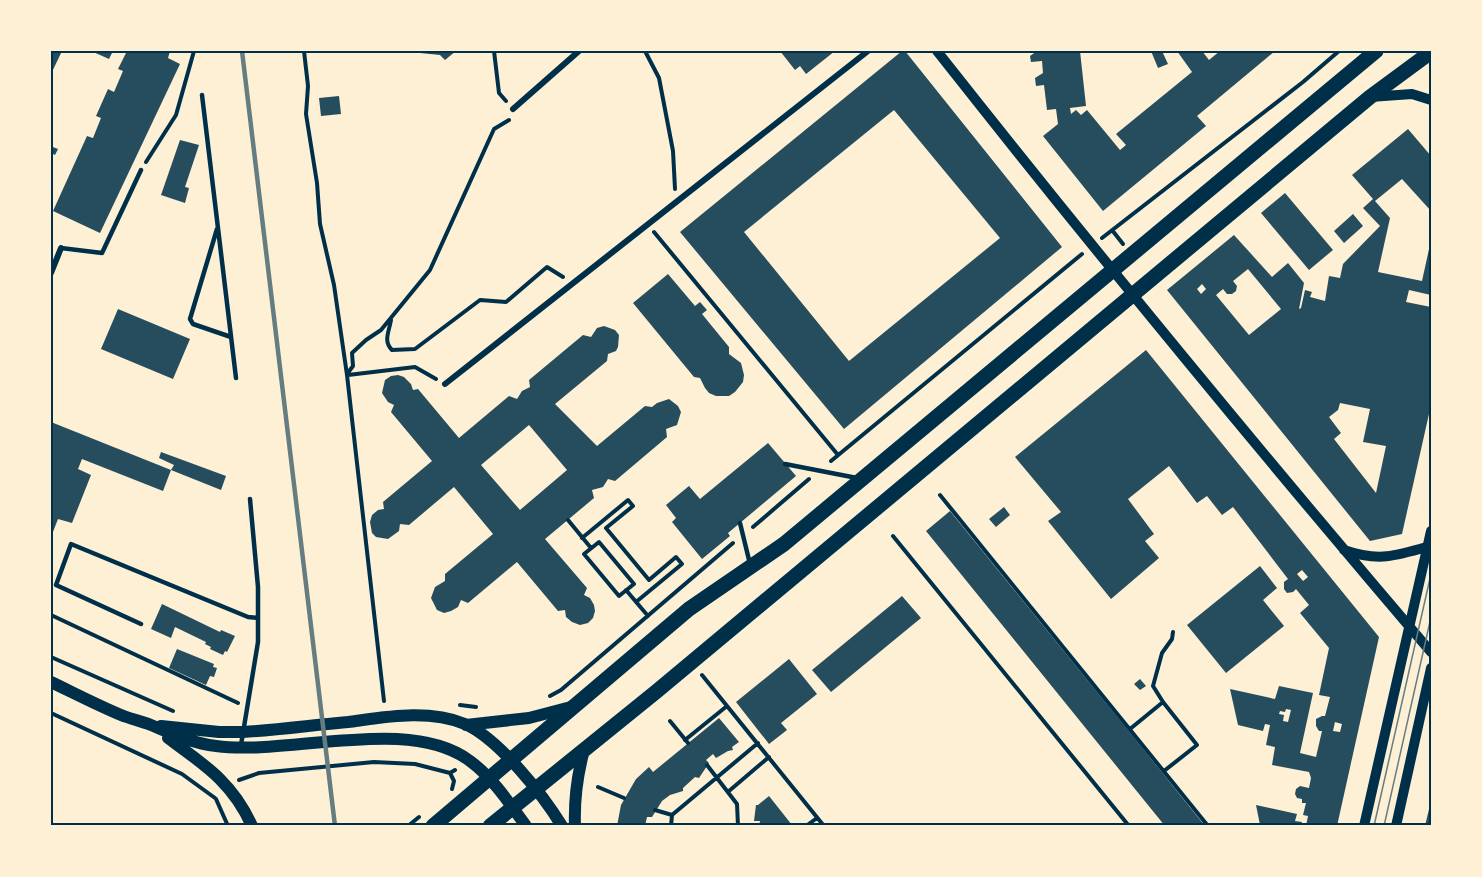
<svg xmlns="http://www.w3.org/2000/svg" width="1482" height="877" font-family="'Fira Sans',sans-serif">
<rect width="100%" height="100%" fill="#fdf0d5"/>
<path fill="#264d5e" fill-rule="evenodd" d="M51 51H62L51 74Z
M91 51H113L109 59Z
M127 51H170L168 58 180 64 100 233 53 211 87 136 93 138 101 118 96 116 108 89 114 92 123 71 118 69Z
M420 51H456L445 60 440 55 420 53Z
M780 51H835L806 74 800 66 795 70Z
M902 51H905L1062 247 844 429 680 232ZM894 110 1000 238 849 361 744 232Z
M1037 51H1080L1086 106 1070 108 1071 114 1076 110 1081 115 1087 110 1120 150 1126 145 1116 134 1192 72 1177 51H1202L1209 60 1220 51H1275L1197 116 1206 126 1103 211 1043 136 1058 124 1056 109 1047 110 1044 85 1036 86 1035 78 1043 73 1042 61 1031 62 1030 56Z
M1151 51H1162L1168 64 1158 68Z
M339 96 341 114 321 116 319 98Z
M1408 129 1431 156V211L1402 179 1375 201 1390 218 1378 272 1422 281 1431 240V295L1409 290 1406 302 1431 307V405L1402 534 1370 541 1167 290 1234 235 1272 277 1288 263 1304 283 1299 309 1301 308 1305 290 1312 292 1310 297 1325 301 1329 276 1340 278 1343 264 1380 226 1363 208 1373 199 1352 175ZM1248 269 1281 309 1249 335 1216 295 1223 289 1227 294H1232L1236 291 1237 286 1233 281ZM1202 284 1206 289 1201 294 1197 289ZM1340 403 1370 409 1363 442 1386 446 1376 493 1334 439 1341 433 1329 417 1338 410Z
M180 140 199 145 185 187 189 188 185 203 161 195Z
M53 147 58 149 55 155 51 153Z
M1285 193 1333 250 1309 270 1261 213Z
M1353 214 1363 226 1344 243 1334 231Z
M668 274 695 306 700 302 707 310 702 314 729 347V354L741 363 744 375 743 382 735 392 729 396H716L709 393 705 388 700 378 694 377 633 303Z
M118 309 190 339 173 379 101 349Z
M604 326 615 330 619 335 618 347 616 351 608 354 607 361 555 404 597 446 645 406 652 407 657 403 669 399 678 406 681 412 677 425 666 429 667 437 615 481 608 479 603 487 592 490 594 498 545 539 587 588 584 595 590 598 594 605 595 611 593 618 588 623 580 625 572 622 566 617 565 610 558 611 517 562 468 603 461 600 458 607 451 611 444 613 437 610 431 598 435 587 445 581V574L493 534 454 487 409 525 400 524 399 531 388 539 376 537 372 533 370 522 372 515 378 510 384 509 383 502 432 461 391 412 394 405 388 402 382 393 385 380 391 376 398 375 404 377 411 384 413 390 418 389 459 438 509 396 517 399 522 391 530 387 529 380 583 335 591 337 597 328ZM529 425 567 470 520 510 481 465Z
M1146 350 1379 637 1337 826H1306L1308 816 1303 815 1306 803H1302V799L1297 798 1295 794 1296 789 1300 786 1309 788 1311 778 1309 772 1272 765 1275 747 1266 745 1270 725 1265 724 1263 731 1238 725 1230 689 1275 699 1279 686 1313 693 1300 753 1316 757 1322 731H1319L1316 726V719L1322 716H1325L1330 697 1319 695 1329 648 1300 613 1309 605 1296 589 1293 592 1287 593 1284 589V582L1288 579 1233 507 1222 515 1207 496 1197 503 1169 466 1128 499 1154 534 1145 541 1159 558 1111 599 1048 521 1061 512 1015 457ZM1302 570 1308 577 1303 581 1297 574ZM1286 709 1291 710 1288 722 1283 721 1284 715 1279 714 1280 711 1285 712ZM1335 722 1342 724 1340 732 1333 731Z
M51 422 171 470 163 491 82 459 78 469 91 475 72 523 58 519 51 537Z
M768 443 796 476 728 533 730 536 702 559 672 522 676 518 666 505 689 486 700 499Z
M161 452 226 476 221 490 171 470 174 465 159 458Z
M1004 507 1010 515 996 527 989 519Z
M950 511 1136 740 1205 826H1165L926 531Z
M1260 566 1277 588 1263 600 1284 626 1226 673 1187 625Z
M902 596 921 618 831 692 812 670Z
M162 604 220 632 221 630 235 636 227 652 225 651 223 655 210 649 211 647 205 644 206 642 175 627 171 638 151 629Z
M177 649 214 664 213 667 217 668 214 677 210 676 206 685 169 668Z
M789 659 817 694 781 723 787 730 769 744 736 702Z
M1140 679 1146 686 1140 690 1134 684Z
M719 718 739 742 732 747 733 750 728 751 716 758 713 754 706 760 709 763 699 778 695 777 683 788V791L670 795 662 801 652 817H647L645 826H617L621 805 636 779 649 767 653 772Z
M769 796 792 825 759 826 760 821H754L756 805H758Z
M1256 805 1297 814 1295 821 1302 822 1301 826 1260 825Z
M1430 805 1431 826H1425Z"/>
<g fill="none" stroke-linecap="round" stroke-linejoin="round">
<path stroke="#003049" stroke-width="4" d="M304 51 308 86 306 114 317 183 320 224 334 285 347 375 384 701
M494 51 499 93 506 101
M645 51 659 78 673 151 675 189
M146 162 176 115 194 51
M1112 230 1123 244
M654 232 838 455
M1102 238 1303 82 1339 51
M391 320C389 332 383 341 392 350L415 349 480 300 506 302 547 267 563 277
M347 374 353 366 352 353 366 340 381 330 430 270 494 129 509 120
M348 375 415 367 436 379
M831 461 1082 254
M940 495 1208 826
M568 520 591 548
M753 527 809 479
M893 536 1129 826
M582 538 628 500 633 506 606 528 649 580 676 557 682 564 636 602
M599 542 634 584 619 596 584 554Z
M626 590 648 616
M51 615 238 703
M51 657 173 711
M702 675 824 826
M550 696 561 690 733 543
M1163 702 1197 745 1164 771
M460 705 476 707
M51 713 182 774 215 798
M670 721 688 743
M1130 729 1163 702 1153 686 1162 653 1172 639 1173 632
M685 740 727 706
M707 765 737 804 738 826
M450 773 454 781 452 789
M239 780 259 773 374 762 415 764 450 773 455 770
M598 787 624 798
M729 791 769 757
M216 799 228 826
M655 810 672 815 758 743
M408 826 419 817
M671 826 672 815
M806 826 817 818"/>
<path stroke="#003049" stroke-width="4.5" d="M202 95 236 378
M217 229 190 319 193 324 231 337
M61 248 102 253 141 170
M785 464 857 478
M740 523 750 564
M141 624 56 585 71 544 248 617 258 618
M241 745 258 642V587L250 499"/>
<path stroke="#003049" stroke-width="6" d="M513 109 579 51
M51 273 61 248
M445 384 868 51"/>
<path stroke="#003049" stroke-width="10" d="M937 51C1098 255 1263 455 1431 652
M1370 97 1412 94 1431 100
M1344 550C1379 562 1394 556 1427 547
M1364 826 1431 531
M1396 826 1431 668"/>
<path stroke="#003049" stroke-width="12" d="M51 682C74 693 97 705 121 715 131 719 141 721 151 725 173 734 192 743 216 746 289 756 409 715 470 761 492 777 510 804 526 826
M466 725 529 718 571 707
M161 726 219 732H243C278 730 313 725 348 722 386 717 428 709 465 724 499 739 543 795 562 826
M168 738C205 765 233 783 252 826
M575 826C574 799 577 776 584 750"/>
<path stroke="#003049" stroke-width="15" d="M433 826 689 609 784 544 1376 51
M490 826 657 691 1370 97 1431 52"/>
<path stroke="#657d81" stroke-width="1.5" d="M1374 826 1431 574
M1384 826 1431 617"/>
<path stroke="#657d81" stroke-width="4.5" d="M242 51 335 826"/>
</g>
<rect width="1482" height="877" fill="none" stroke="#fdf0d5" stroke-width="105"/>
<rect x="52" y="52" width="1378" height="772" fill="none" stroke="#003049" stroke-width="2"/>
</svg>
